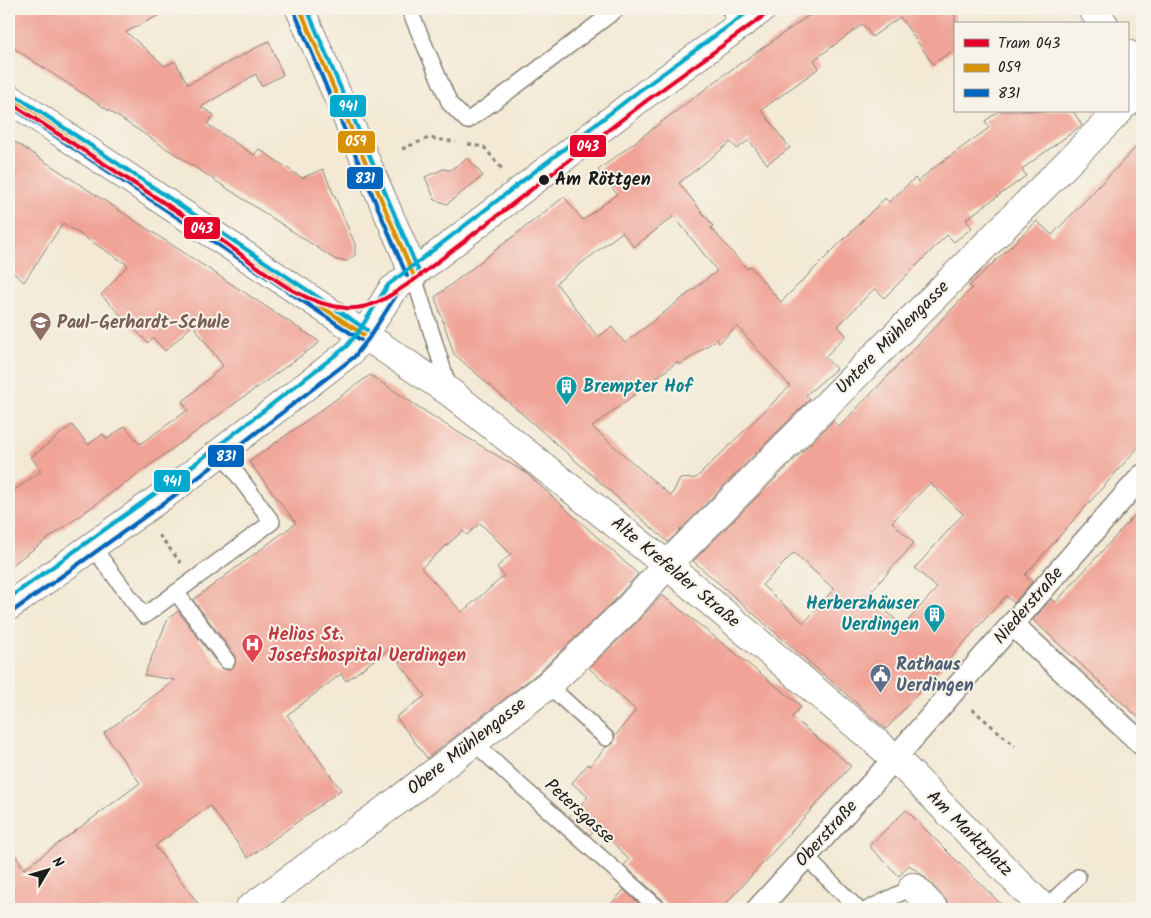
<svg xmlns="http://www.w3.org/2000/svg" width="1151" height="918" font-family="Kalam,sans-serif">
<rect width="100%" height="100%" fill="#f7f3e8"/>
<filter id="ink" filterUnits="userSpaceOnUse"><feTurbulence type="fractalNoise" baseFrequency=".02" numOctaves="2"/><feDisplacementMap in="SourceGraphic" scale="10" xChannelSelector="R" yChannelSelector="G"/><feConvolveMatrix kernelMatrix="1 2 1 2 8 2 1 2 1" color-interpolation-filters="sRGB"/></filter>
<filter id="wash" filterUnits="userSpaceOnUse"><feTurbulence type="fractalNoise" baseFrequency=".0096" numOctaves="4" result="noise"/><feDisplacementMap in="SourceGraphic" scale="20" xChannelSelector="R" yChannelSelector="G"/><feGaussianBlur stdDeviation="1.12" result="paint"/><feColorMatrix in="noise" values="0 0 0 0 0 0 0 0 0 0 0 0 0 0 0 0 0 1.4 0 .05"/><feComposite in="paint" operator="in"/></filter>
<g filter="url(#wash)">
<rect width="100%" height="100%" fill="#f3e9d4"/>
<g id="blocks">
<path fill="#f0a396" fill-rule="evenodd" d="M9 9H171L126 32 165 66 175 61 188 84 269 41 283 75 261 86 256 74 201 107 214 115 207 124 254 155 259 149 302 178 323 169 355 244V255L347 261 336 260 9 45Z
M818 9H955V49L933 64 900 17 872 37 863 24 814 60 819 68 761 110 790 148 767 164 749 140 737 149 731 142 679 183 713 226 711 228 747 269 750 266 781 302 885 198 889 202 915 178 918 182 932 169 989 128 985 121 999 111H1073L1082 125 1022 169 1026 176 966 219 972 228 954 242 947 235 884 298 875 288 838 326 846 335 825 357 836 369 806 395 810 399 668 542 454 354 435 297 564 197 583 220 617 194 598 170 728 72ZM674 216 717 271 625 343 612 327 598 337 556 283 622 232 634 247ZM737 326 790 386 696 478 680 479 671 496 592 427 677 362 680 365 717 339 719 343Z
M9 138 320 342 9 567V494L41 471 31 457 72 425 88 445 103 434 107 439 125 426 140 444 188 410 182 402 223 366 193 325 165 351 153 338 148 343 101 295 128 265 63 223 24 282 9 269Z
M1142 141V443L1025 575 1032 582 1014 603 1006 596 886 729 693 561 833 421 839 427 972 288 969 286 1037 221 1052 235ZM930 483 963 514 915 568 937 588 903 626 868 595 914 543 892 522ZM794 553 834 589 804 623 762 585Z
M468 158 483 176 447 204 435 200 425 177 443 169 450 170Z
M370 375 443 423 526 473 638 574 614 601 538 673 427 758 396 717 425 696 389 649 346 681 341 674 287 715 341 790 248 858 210 806 155 846 202 909H9V845L24 869 140 783 104 733 175 680 144 675 168 619 178 611 220 667 228 670 235 665V655L193 600 296 523 249 462ZM480 523 511 554 497 567 504 576 462 612 421 568 463 531 467 535Z
M1142 507V721L1033 620 1051 599 1055 603Z
M662 595 801 706 792 717 851 766 721 909H668L665 902 624 865 629 860 598 826 590 835 569 816 588 797 572 783 588 764 590 766 606 747 613 744 615 736 636 710 589 668 636 623Z
M906 810 960 864 1006 909H954L924 876 909 865 899 876 869 846Z
M624 890 645 909H606Z"/>
</g>
</g>
<g filter="url(#ink)">
<use href="#blocks" fill-opacity="0" stroke="#888278" stroke-width="1"/>
<g fill="none" stroke-linecap="round" stroke-linejoin="round">
<defs>
<path id="service" d="M409 9 450 104 467 121 516 86 617 9
M729 9 739 25
M413 274 450 391
M92 546 144 616 272 522 221 452
M176 592 227 661
M548 685 606 738
M476 740 484 752 512 778 659 909
M806 857 858 909
M868 909 913 887
M1044 909 1078 877"/>
<path id="pedestrian" d="M1013 625 1142 744
M758 909 895 758 1142 476"/>
<path id="minor" d="M300 9 405 252 413 274
M1092 9 1104 24
M1127 54 1142 72
M9 98 451 393 667 565 895 758 1044 909
M1127 103 1142 85
M9 606 178 485 350 352 364 335 392 290 643 96 762 9
M913 887 934 909
M249 909 400 799 548 685 625 612 667 565 1119 111"/>
</defs>
<use href="#service" stroke="#888278" stroke-width="18"/>
<use href="#pedestrian" stroke="#888278" stroke-width="25"/>
<use href="#minor" stroke="#888278" stroke-width="30"/>
<path stroke="#888278" stroke-width="3" stroke-dasharray="4 4" stroke-linecap="butt" d="M468 144 484 147 502 169
M402 149 429 138 456 142
M159 535 181 563
M972 709 1015 746"/>
<use href="#service" stroke="#fff" stroke-width="15"/>
<use href="#pedestrian" stroke="#fff" stroke-width="22"/>
<use href="#minor" stroke="#fff" stroke-width="28"/>
<defs>
<path id="bus-1" d="M300 9 413 274
M9 98 364 335"/>
<path id="bus-2" d="M294 11 407 276
M9 105 361 340
M13 611 182 490 354 357 369 338 397 294 417 279"/>
<path id="bus-3" d="M307 9 419 272
M12 93 367 330
M9 598 174 480 346 347 359 331 388 285 639 91 752 9"/>
</defs>
<use href="#bus-1" stroke="#f7f3e8" stroke-width="8"/>
<use href="#bus-2" stroke="#f7f3e8" stroke-width="8"/>
<use href="#bus-3" stroke="#f7f3e8" stroke-width="8"/>
<use href="#bus-1" stroke="#d69104" stroke-width="4"/>
<use href="#bus-2" stroke="#0065bd" stroke-width="4"/>
<use href="#bus-3" stroke="#00a9ce" stroke-width="4"/>
<defs>
<path id="tram-1" d="M9 102C78 147 146 191 215 236 255 262 295 304 346 308 373 310 393 294 414 280L646 101 773 9"/>
</defs>
<use href="#tram-1" stroke="#f7f3e8" stroke-width="8"/>
<use href="#tram-1" stroke="#e4002b" stroke-width="4"/>
</g>
</g>
<defs>
<symbol id="school-pin" viewBox="-11 -11 22 30"><path d="M0 17L-7.5 6A9.5 9.5 0 1 1 7.5 6Z" fill="#8d6e63" stroke="#f7f3e8"/><path d="M0-5L7-2L0 1L-7-2ZM-4 1L0 2.5L4 1V4Q0 6-4 4Z" fill="#fff"/></symbol>
<symbol id="building-pin" viewBox="-11 -11 22 30"><path d="M0 17L-7.5 6A9.5 9.5 0 1 1 7.5 6Z" fill="#0f9aa8" stroke="#f7f3e8"/><path d="M-4-6H4V6H1V3H-1V6H-4ZM-2.5-4.3h1.7v1.8h-1.7ZM.8-4.3h1.7v1.8H.8ZM-2.5-1h1.7V.8h-1.7ZM.8-1h1.7V.8H.8Z" fill="#fff"/></symbol>
<symbol id="hospital-pin" viewBox="-11 -11 22 30"><path d="M0 17L-7.5 6A9.5 9.5 0 1 1 7.5 6Z" fill="#e0444e" stroke="#f7f3e8"/><path d="M-5-5h3v3.5h4V-5h3V5h-3V1.5h-4V5h-3Z" fill="#fff"/></symbol>
<symbol id="civic-pin" viewBox="-11 -11 22 30"><path d="M0 17L-7.5 6A9.5 9.5 0 1 1 7.5 6Z" fill="#5c6f8a" stroke="#f7f3e8"/><path d="M-.6-6.5H3V-4.5H.6V-3L4-1V1h2V6H-6V1h2V-1L-.6-3ZM-1.2 2.5V6h2.4V2.5Z" fill="#fff"/></symbol>
</defs>
<g fill-rule="evenodd">
<use href="#school-pin" x="28" y="310" width="25" height="34"/>
<use href="#building-pin" x="554" y="374" width="25" height="34"/>
<use href="#building-pin" x="922" y="602" width="25" height="34"/>
<use href="#hospital-pin" x="240" y="632" width="25" height="34"/>
<use href="#civic-pin" x="868" y="662" width="25" height="34"/>
</g>
<circle fill="#1c1c1c" stroke="#f7f3e8" stroke-width="2" cx="544" cy="180" r="6"/>
<g text-anchor="middle" dominant-baseline="central" stroke-width="4" stroke-linejoin="round" paint-order="stroke">
<g font-size="18" font-weight="bold" fill="#1c1c1c" stroke="#f7f3e8" text-anchor="start">
<text x="555" y="180">Am Röttgen</text>
</g>
<g font-size="18" font-weight="bold" fill="#785e54" stroke="#f7f3e8" text-anchor="start">
<text x="57" y="323">Paul-Gerhardt-Schule</text>
</g>
<g font-size="18" fill="#1c1c1c" stroke="#f7f3e8">
<text transform="translate(893 338) rotate(-45)">Untere Mühlengasse</text>
<text transform="translate(675 573) rotate(40)">Alte Krefelder Straße</text>
<text transform="translate(1029 606) rotate(-49)">Niederstraße</text>
<text transform="translate(467 747) rotate(-38)">Obere Mühlengasse</text>
<text transform="translate(579 812) rotate(42)">Petersgasse</text>
<text transform="translate(827 834) rotate(-48)">Oberstraße</text>
<text transform="translate(969 834) rotate(45)">Am Marktplatz</text>
</g>
<g font-size="18" font-weight="bold" fill="#0d838f" stroke="#f7f3e8" text-anchor="start">
<text x="583" y="387">Brempter Hof</text>
<text x="919" y="604" text-anchor="end">Herberzhäuser<tspan x="919" dy="21">Uerdingen</tspan></text>
</g>
<g font-size="18" font-weight="bold" fill="#be3a42" stroke="#f7f3e8" text-anchor="start">
<text x="268" y="635">Helios St.<tspan x="268" dy="21">Josefshospital Uerdingen</tspan></text>
</g>
<g font-size="18" font-weight="bold" fill="#4e5e75" stroke="#f7f3e8" text-anchor="start">
<text x="896" y="665">Rathaus<tspan x="896" dy="21">Uerdingen</tspan></text>
</g>
</g>
<g stroke="#f7f3e8" stroke-width="2">
<rect x="329" y="94" width="38" height="24" rx="5" fill="#00a9ce"/>
<rect x="337" y="130" width="39" height="24" rx="5" fill="#d69104"/>
<rect x="569" y="134" width="38" height="24" rx="5" fill="#e4002b"/>
<rect x="346" y="166" width="38" height="24" rx="5" fill="#0065bd"/>
<rect x="183" y="216" width="38" height="24" rx="5" fill="#e4002b"/>
<rect x="207" y="444" width="38" height="24" rx="5" fill="#0065bd"/>
<rect x="153" y="469" width="38" height="24" rx="5" fill="#00a9ce"/>
</g>
<g font-size="14" text-anchor="middle" font-weight="bold" fill="#fff">
<text x="348" y="111">941</text>
<text x="356" y="146">059</text>
<text x="588" y="151">043</text>
<text x="365" y="183">831</text>
<text x="202" y="233">043</text>
<text x="226" y="461">831</text>
<text x="172" y="486">941</text>
</g>
<rect width="1151" height="918" fill="none" stroke="#f7f3e8" stroke-width="30"/>
<rect x="954" y="22" width="175" height="90" fill="#f7f3e8" stroke="#9f9d96"/>
<rect x="964" y="39" width="25" height="8" fill="#e4002b" stroke="#9f9d96"/>
<text x="998" y="48" font-size="15" fill="#1c1c1c">Tram 043</text>
<rect x="964" y="64" width="25" height="8" fill="#d69104" stroke="#9f9d96"/>
<text x="998" y="72" font-size="15" fill="#1c1c1c">059</text>
<rect x="964" y="89" width="25" height="8" fill="#0065bd" stroke="#9f9d96"/>
<text x="998" y="98" font-size="15" fill="#1c1c1c">831</text>
<g transform="translate(48 870) rotate(52)" stroke="#f7f3e8" stroke-width="4" paint-order="stroke">
<path d="M0-4L9 19L0 12L-9 19Z" fill="#1c1c1c"/>
<text y="-8" font-size="14" font-weight="bold" text-anchor="middle" fill="#1c1c1c">N</text>
</g>
</svg>
